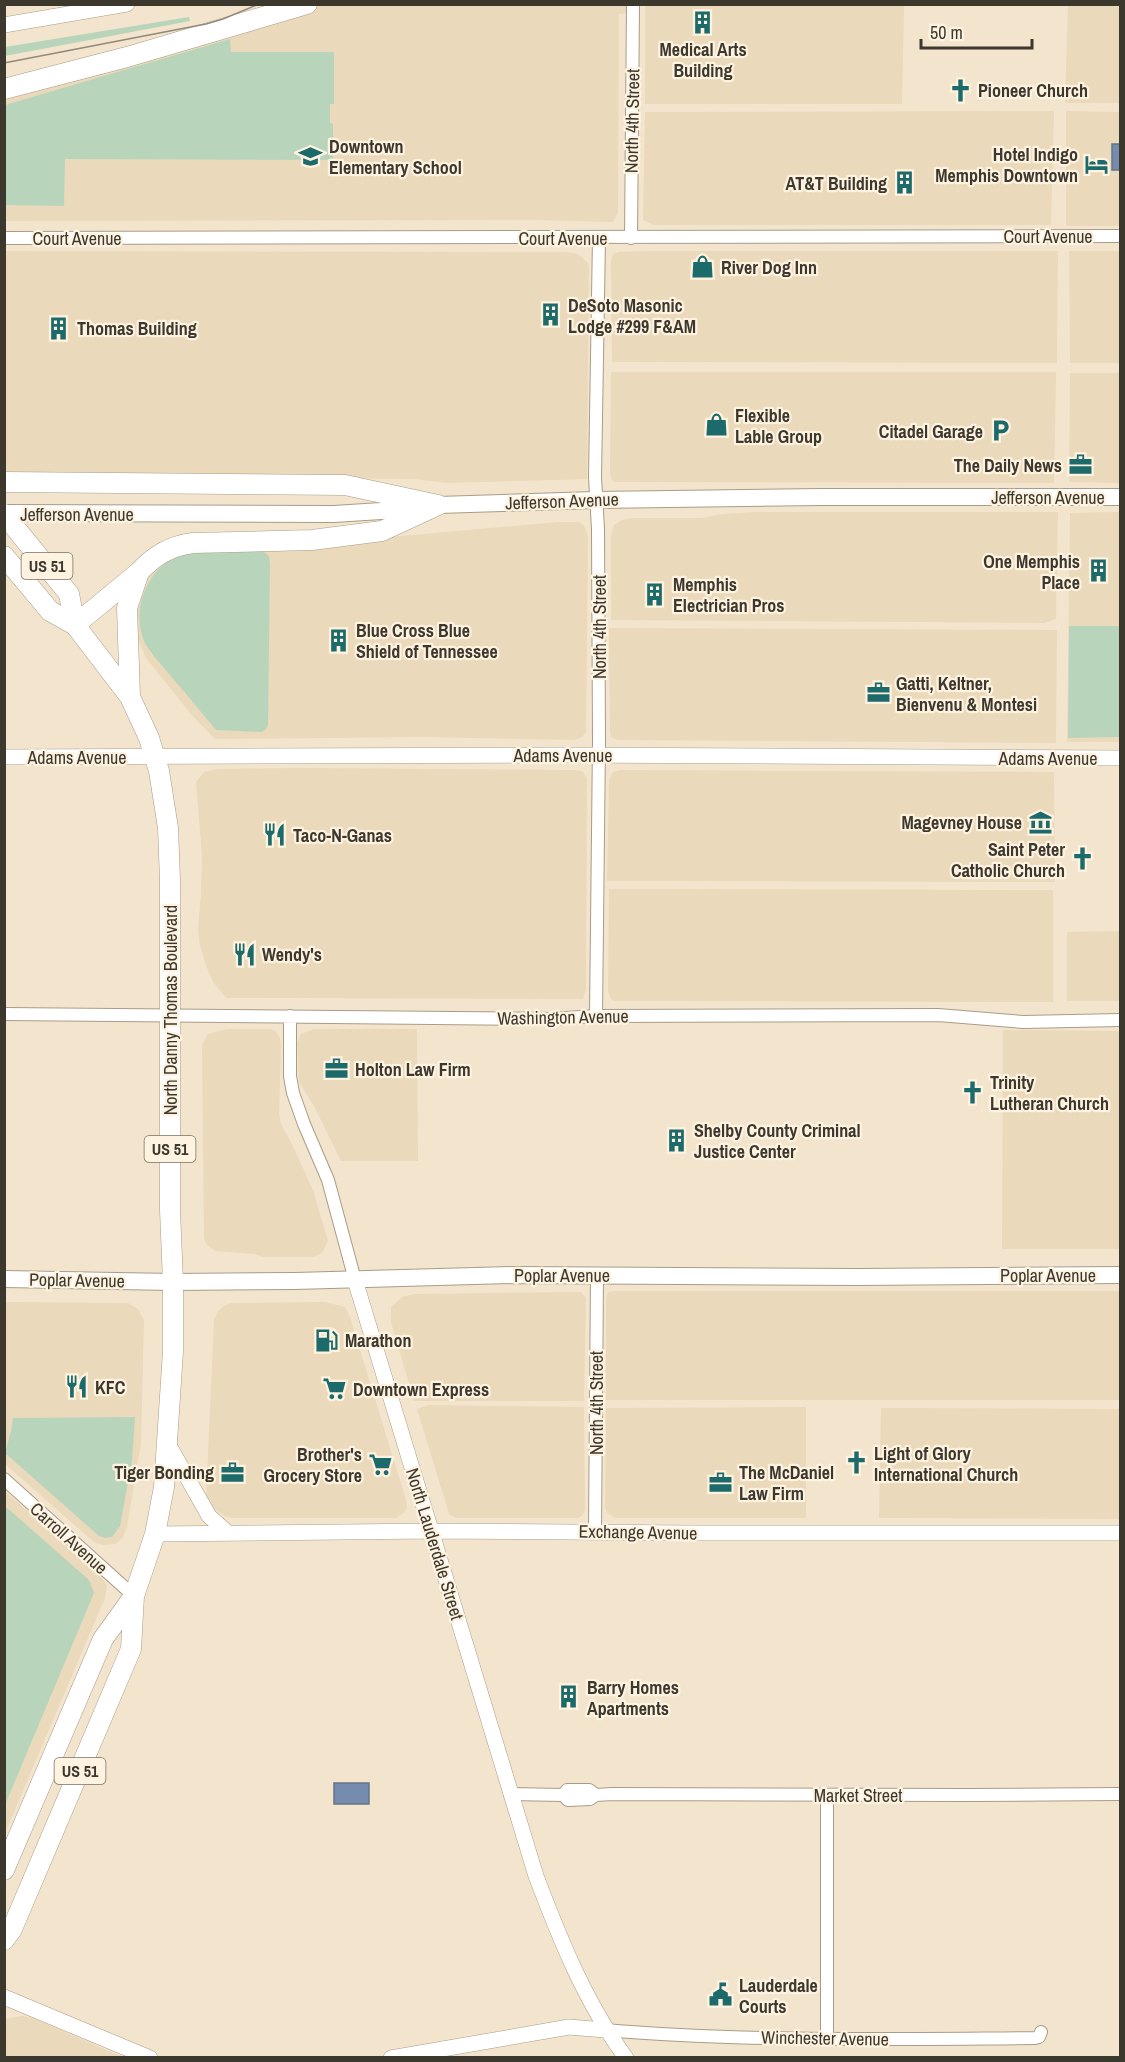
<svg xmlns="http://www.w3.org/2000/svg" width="1125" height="2062" font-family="'Archivo Narrow',sans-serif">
<rect width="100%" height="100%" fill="#f3e5cd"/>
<path fill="#ead9ba" d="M322 5H625L627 13 619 14 618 213 613 222 538 220 5 221V100Z
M645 5H904L902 104H645Z
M1068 5H1120V103H1065Z
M1054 111 1051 225H654L643 220 645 112Z
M1066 111 1120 112V226H1066Z
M4 251 565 252 578 254 587 262 589 266 587 479 447 483 414 479 4 475Z
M644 251H1058L1057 363 612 362 611 261 613 254 619 252Z
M1069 251H1120V363H1070Z
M611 372H1056L1054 483 615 482 612 481 610 473Z
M1070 373H1120V483L1069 482Z
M754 512H1058L1056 619 1044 623 611 620V536L614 525 622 520 632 518H701L723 514Z
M1120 512V742H1067L1070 513Z
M558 522H578L584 525 588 536 586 732 582 737 575 740 423 737 215 739 190 713 146 658 133 626 142 583 165 557Z
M609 628 1057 630 1056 743 618 740 611 737 610 733Z
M300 768 577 770 583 772 587 779 586 989 583 999 226 998 213 982 207 968 200 946 198 929 201 892 202 856 196 782 204 772 217 769Z
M620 770 1054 772 1055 882 607 881 609 780 613 772Z
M609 889 1053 890V1002L615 1001 611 999 608 992Z
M1120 931V1001H1067V932Z
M227 1029H270L276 1031 280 1038 281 1046 279 1113 281 1124 292 1144 313 1190 328 1241 322 1253 313 1257H263L253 1254 215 1251 207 1245 204 1238 202 1045 208 1034Z
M314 1029H417L418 1161H341L314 1106 299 1082 297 1043 301 1034Z
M1003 1030 1120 1031V1249H1002Z
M615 1291H1120V1400H606V1299L608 1292Z
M581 1292 586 1298 584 1401H414L391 1322V1307L402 1297 414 1294Z
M4 1302 128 1303 138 1309 144 1320 141 1444 127 1527 123 1537 116 1544 104 1545 95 1543 5 1464Z
M325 1302 345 1307 350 1317 406 1500 407 1507 405 1512 396 1518H233L225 1516 213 1508 206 1498 214 1320 218 1311 224 1306 231 1303Z
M428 1405 584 1407 585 1510 582 1516 578 1518H456L449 1514 417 1409Z
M806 1407V1518H615L607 1513 605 1508 606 1408Z
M881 1408 1120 1409V1519L879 1518Z
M5 1491 103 1579 107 1586 105 1598 5 1833Z
M22 2016 33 2018 123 2057H5V2019Z"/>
<path fill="#b8d5bc" d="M189 17 190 21 5 56V47Z
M230 39 231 52H334V104H330V123L333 124V160L65 159 64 206 5 205V105Z
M263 551 269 556 270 564 268 725 266 729 262 732 216 730C200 711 185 692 169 674 162 665 152 655 146 645 139 632 137 611 143 596 162 540 214 552 263 551Z
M1069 626H1120V737L1068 738Z
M135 1417 132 1460 120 1526 112 1537 105 1538 99 1536 5 1453 11 1431 13 1418Z
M5 1506 89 1580 94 1593 5 1805Z"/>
<path fill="#768cae" stroke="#657388" stroke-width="1.5" d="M1112 144H1120V170H1112Z
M334 1783H369V1804H334Z"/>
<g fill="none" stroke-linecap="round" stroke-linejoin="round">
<defs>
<path id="minor" d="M4 238 1120 236
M631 238 633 4
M4 1014 551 1019 596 1016 938 1015 1023 1022 1120 1020
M290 1016V1076L293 1093 304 1124 328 1180 355 1280
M596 1016 599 742 598 529 595 477 599 238
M4 1479 134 1596
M595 1532 597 1275
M510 1794 563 1795 568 1800 590 1799 596 1795 612 1794 967 1795 1120 1794
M563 1795 567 1790H589L596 1795
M605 2030C748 2042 892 2039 1035 2038L1039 2037 1041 2032
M827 2038V1795"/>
<path id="tertiary" d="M4 25 127 4
M4 757 559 755 1120 758
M355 1280 536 1876C560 1939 585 2002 626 2058
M167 1442 209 1516 228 1533
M155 1534 431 1531 688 1533H1120
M4 1997 150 2058
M391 2058 569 2027 605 2030"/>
<path id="secondary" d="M4 513 334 514 381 511 438 505 595 500 822 497H1120
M4 1279 173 1282 295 1281 514 1275 858 1277 1120 1275"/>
<path id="primary" d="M4 89 127 57 307 4
M4 482 345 485 438 505
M4 514 69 594 75 625
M4 556 50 611 75 625 130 697 149 738 159 771 168 828 170 880V1210L173 1282V1351L164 1487 155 1534 134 1596 131 1649 12 1929 4 1940
M75 625 139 572C155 555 170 546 193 543L312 540 382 531 438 505
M130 697 127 608 139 572
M4 1870 103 1639 134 1596"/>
</defs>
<use href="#minor" stroke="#a99c86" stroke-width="14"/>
<use href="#tertiary" stroke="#a99c86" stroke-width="16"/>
<use href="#secondary" stroke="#a99c86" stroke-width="18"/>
<use href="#primary" stroke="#a99c86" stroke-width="21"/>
<use href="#minor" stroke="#fff" stroke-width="12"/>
<use href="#tertiary" stroke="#fff" stroke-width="15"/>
<use href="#secondary" stroke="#fff" stroke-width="16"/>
<use href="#primary" stroke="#fff" stroke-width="20"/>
<path stroke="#938979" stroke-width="1.5" d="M4 63 206 24 223 19 259 4"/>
</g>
<defs>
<symbol id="building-bare" viewBox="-9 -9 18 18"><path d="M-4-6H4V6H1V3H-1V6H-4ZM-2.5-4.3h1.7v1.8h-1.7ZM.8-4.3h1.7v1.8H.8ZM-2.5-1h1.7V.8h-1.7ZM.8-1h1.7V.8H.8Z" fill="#1d6a6b" stroke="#fef3e0" stroke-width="2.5" paint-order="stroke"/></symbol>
<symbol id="church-bare" viewBox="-9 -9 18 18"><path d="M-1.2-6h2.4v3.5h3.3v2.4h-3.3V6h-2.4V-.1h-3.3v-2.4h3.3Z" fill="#1d6a6b" stroke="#fef3e0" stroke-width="2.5" paint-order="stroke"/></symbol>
<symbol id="school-bare" viewBox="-9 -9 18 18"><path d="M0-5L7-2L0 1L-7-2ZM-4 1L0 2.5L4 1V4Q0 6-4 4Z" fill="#1d6a6b" stroke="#fef3e0" stroke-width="2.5" paint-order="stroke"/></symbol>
<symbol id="hotel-bare" viewBox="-9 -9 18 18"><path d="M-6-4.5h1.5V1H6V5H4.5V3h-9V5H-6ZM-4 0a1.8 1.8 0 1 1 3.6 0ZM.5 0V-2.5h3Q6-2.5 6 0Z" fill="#1d6a6b" stroke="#fef3e0" stroke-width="2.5" paint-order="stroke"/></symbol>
<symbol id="shop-bare" viewBox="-9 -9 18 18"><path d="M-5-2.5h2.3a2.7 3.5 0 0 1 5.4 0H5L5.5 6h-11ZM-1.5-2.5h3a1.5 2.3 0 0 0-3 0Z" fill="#1d6a6b" stroke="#fef3e0" stroke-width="2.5" paint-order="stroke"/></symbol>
<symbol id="parking-bare" viewBox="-9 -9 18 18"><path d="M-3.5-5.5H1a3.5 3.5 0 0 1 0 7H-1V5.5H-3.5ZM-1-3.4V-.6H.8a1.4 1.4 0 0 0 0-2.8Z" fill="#1d6a6b" stroke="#fef3e0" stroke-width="2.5" paint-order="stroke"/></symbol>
<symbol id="office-bare" viewBox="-9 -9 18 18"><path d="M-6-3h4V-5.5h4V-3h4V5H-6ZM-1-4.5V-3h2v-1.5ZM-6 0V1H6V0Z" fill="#1d6a6b" stroke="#fef3e0" stroke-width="2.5" paint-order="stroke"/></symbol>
<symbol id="museum-bare" viewBox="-9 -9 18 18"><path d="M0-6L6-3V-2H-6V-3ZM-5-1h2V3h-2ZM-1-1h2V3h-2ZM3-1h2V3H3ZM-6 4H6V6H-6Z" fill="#1d6a6b" stroke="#fef3e0" stroke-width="2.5" paint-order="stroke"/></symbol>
<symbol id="restaurant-bare" viewBox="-9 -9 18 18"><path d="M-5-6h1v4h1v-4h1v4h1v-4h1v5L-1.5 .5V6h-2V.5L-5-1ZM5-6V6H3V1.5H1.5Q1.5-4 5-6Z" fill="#1d6a6b" stroke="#fef3e0" stroke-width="2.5" paint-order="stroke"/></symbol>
<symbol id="fuel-bare" viewBox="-9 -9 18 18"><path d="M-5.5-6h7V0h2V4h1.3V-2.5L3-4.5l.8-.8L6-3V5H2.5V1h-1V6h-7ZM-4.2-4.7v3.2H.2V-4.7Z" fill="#1d6a6b" stroke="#fef3e0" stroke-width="2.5" paint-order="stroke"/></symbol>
<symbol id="supermarket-bare" viewBox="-9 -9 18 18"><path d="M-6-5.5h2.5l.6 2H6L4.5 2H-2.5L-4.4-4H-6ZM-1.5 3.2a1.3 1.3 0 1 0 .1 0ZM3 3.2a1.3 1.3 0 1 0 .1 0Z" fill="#1d6a6b" stroke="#fef3e0" stroke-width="2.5" paint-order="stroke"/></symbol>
<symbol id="civic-bare" viewBox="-9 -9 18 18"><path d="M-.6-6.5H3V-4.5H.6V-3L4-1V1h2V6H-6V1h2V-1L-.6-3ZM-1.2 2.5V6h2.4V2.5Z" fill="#1d6a6b" stroke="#fef3e0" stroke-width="2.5" paint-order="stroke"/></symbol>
</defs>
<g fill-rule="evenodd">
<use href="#building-bare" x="686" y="6" width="33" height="33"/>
<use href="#church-bare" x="944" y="74" width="33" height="33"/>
<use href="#school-bare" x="294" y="140" width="33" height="33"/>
<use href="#hotel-bare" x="1080" y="148" width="33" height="33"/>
<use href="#building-bare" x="888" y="166" width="33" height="33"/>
<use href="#shop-bare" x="686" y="250" width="33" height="33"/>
<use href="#building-bare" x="534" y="298" width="33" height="33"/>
<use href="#building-bare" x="42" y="312" width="33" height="33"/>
<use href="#shop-bare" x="700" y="408" width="33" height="33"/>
<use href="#parking-bare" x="984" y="414" width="33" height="33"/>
<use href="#office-bare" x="1064" y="448" width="33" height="33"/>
<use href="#building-bare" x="1082" y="554" width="33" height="33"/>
<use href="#building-bare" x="638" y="578" width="33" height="33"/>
<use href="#building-bare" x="322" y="624" width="33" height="33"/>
<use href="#office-bare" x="862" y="676" width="33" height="33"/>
<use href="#museum-bare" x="1024" y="806" width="33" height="33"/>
<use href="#restaurant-bare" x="258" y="818" width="33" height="33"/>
<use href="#church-bare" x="1066" y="842" width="33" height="33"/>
<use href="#restaurant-bare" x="228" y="938" width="33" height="33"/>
<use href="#office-bare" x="320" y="1052" width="33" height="33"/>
<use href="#church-bare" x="956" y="1076" width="33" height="33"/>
<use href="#building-bare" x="660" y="1124" width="33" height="33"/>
<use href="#fuel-bare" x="310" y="1324" width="33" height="33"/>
<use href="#restaurant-bare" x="60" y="1370" width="33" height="33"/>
<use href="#supermarket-bare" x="318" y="1372" width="33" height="33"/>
<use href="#church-bare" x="840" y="1446" width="33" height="33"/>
<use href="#supermarket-bare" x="364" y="1448" width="33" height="33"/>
<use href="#office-bare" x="216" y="1456" width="33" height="33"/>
<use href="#office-bare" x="704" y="1466" width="33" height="33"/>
<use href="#building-bare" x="552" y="1680" width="33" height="33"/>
<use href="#civic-bare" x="704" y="1978" width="33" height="33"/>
</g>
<g text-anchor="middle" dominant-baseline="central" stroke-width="4.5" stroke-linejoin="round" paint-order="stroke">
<g fill="#fef3e0" stroke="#777063" stroke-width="1.5">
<rect x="21.5" y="553" width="51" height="26" rx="4.5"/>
<rect x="144.5" y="1136" width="51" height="26" rx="4.5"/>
<rect x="54.5" y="1758" width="51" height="26" rx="4.5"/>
</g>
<g font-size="16" font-weight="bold" fill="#3d382e">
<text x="47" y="566">US 51</text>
<text x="170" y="1149">US 51</text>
<text x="80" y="1771">US 51</text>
</g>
<g font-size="18" font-weight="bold" fill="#3d382e" stroke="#fef3e0" text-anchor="start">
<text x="703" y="49" text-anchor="middle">Medical Arts<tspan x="703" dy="21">Building</tspan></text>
<text x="978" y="90">Pioneer Church</text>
<text x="329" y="146">Downtown<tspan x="329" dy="21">Elementary School</tspan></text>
<text x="1078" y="154" text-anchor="end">Hotel Indigo<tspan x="1078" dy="21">Memphis Downtown</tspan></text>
<text x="887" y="183" text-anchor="end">AT&amp;T Building</text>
<text x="721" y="267">River Dog Inn</text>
<text x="568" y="305">DeSoto Masonic<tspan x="568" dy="21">Lodge #299 F&amp;AM</tspan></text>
<text x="77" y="328">Thomas Building</text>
<text x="735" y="415">Flexible<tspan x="735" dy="21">Lable Group</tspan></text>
<text x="983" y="431" text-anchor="end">Citadel Garage</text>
<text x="1062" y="465" text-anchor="end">The Daily News</text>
<text x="1080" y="561" text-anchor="end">One Memphis<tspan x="1080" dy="21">Place</tspan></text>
<text x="673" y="584">Memphis<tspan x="673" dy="21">Electrician Pros</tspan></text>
<text x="356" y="630">Blue Cross Blue<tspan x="356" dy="21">Shield of Tennessee</tspan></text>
<text x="896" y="683">Gatti, Keltner,<tspan x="896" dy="21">Bienvenu &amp; Montesi</tspan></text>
<text x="1022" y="822" text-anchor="end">Magevney House</text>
<text x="293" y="835">Taco-N-Ganas</text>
<text x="1065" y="849" text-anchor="end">Saint Peter<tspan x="1065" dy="21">Catholic Church</tspan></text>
<text x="262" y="954">Wendy's</text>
<text x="355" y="1069">Holton Law Firm</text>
<text x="990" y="1082">Trinity<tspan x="990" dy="21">Lutheran Church</tspan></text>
<text x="694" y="1130">Shelby County Criminal<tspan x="694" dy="21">Justice Center</tspan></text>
<text x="345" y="1340">Marathon</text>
<text x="95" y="1387">KFC</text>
<text x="353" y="1389">Downtown Express</text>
<text x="874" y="1453">Light of Glory<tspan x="874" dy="21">International Church</tspan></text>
<text x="362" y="1454" text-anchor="end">Brother's<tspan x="362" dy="21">Grocery Store</tspan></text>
<text x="214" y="1472" text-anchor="end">Tiger Bonding</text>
<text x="739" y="1472">The McDaniel<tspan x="739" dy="21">Law Firm</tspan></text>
<text x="587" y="1687">Barry Homes<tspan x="587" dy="21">Apartments</tspan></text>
<text x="739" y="1985">Lauderdale<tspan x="739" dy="21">Courts</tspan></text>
</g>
<g font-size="18" fill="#3d382e" stroke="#fef3e0">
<text transform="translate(632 121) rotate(-89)">North 4th Street</text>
<text x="1048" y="236">Court Avenue</text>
<text x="77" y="238">Court Avenue</text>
<text x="563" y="238">Court Avenue</text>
<text x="1048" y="497">Jefferson Avenue</text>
<text transform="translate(562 501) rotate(-2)">Jefferson Avenue</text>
<text x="77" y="514">Jefferson Avenue</text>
<text transform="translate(599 627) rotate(-90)">North 4th Street</text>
<text x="563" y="755">Adams Avenue</text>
<text x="77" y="757">Adams Avenue</text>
<text x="1048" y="758">Adams Avenue</text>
<text transform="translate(170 1010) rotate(-90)">North Danny Thomas Boulevard</text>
<text transform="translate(563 1017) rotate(-1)">Washington Avenue</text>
<text x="562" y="1275">Poplar Avenue</text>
<text x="1048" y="1275">Poplar Avenue</text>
<text transform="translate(77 1280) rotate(1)">Poplar Avenue</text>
<text transform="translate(596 1403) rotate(-90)">North 4th Street</text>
<text transform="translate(638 1532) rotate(1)">Exchange Avenue</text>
<text transform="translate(69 1538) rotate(42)">Carroll Avenue</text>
<text transform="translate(435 1544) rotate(73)">North Lauderdale Street</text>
<text x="858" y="1795">Market Street</text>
<text transform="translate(825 2038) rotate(1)">Winchester Avenue</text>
</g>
</g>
<rect width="1125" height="2062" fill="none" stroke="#3d382e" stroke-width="12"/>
<path d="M921 39v9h111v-9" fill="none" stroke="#3d382e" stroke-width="3"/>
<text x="930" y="39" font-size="18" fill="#3d382e" stroke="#fef3e0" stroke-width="4.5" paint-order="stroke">50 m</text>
</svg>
